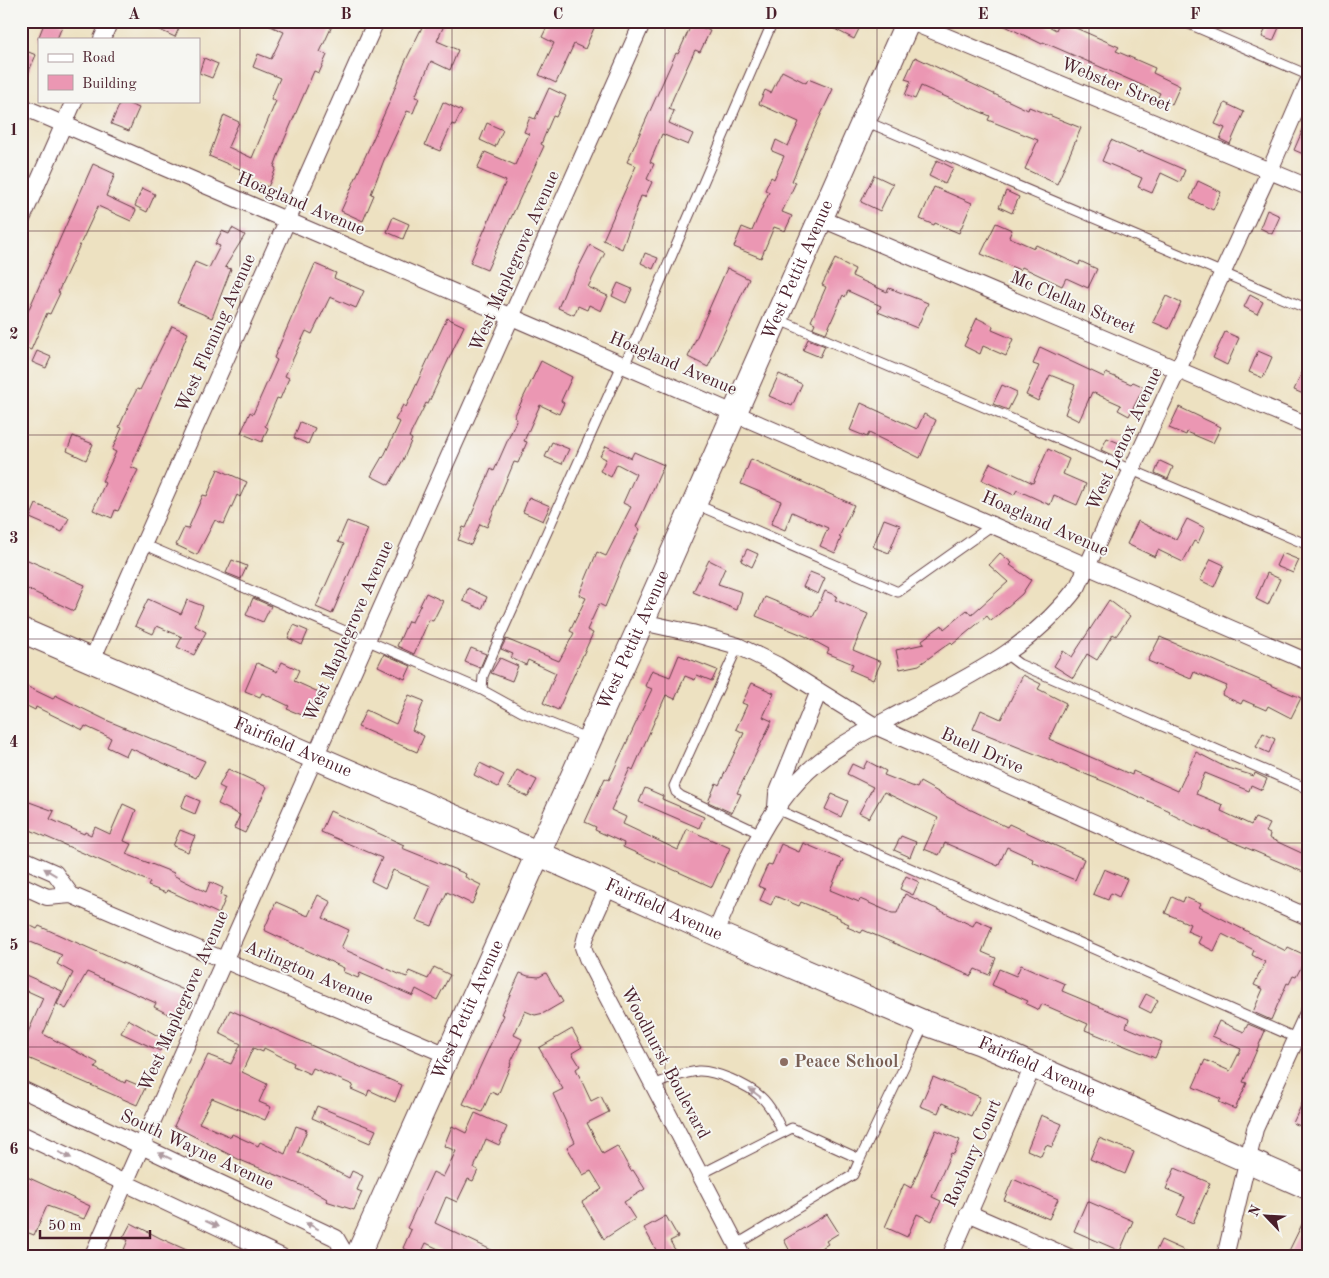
<svg xmlns="http://www.w3.org/2000/svg" width="1329" height="1278" font-family="'Old Standard TT',serif">
<rect width="100%" height="100%" fill="#f6f6f2"/>
<filter id="ink" filterUnits="userSpaceOnUse"><feTurbulence type="fractalNoise" baseFrequency=".02" numOctaves="2"/><feDisplacementMap in="SourceGraphic" scale="10" xChannelSelector="R" yChannelSelector="G"/><feConvolveMatrix kernelMatrix="1 2 1 2 8 2 1 2 1" color-interpolation-filters="sRGB"/></filter>
<filter id="wash" filterUnits="userSpaceOnUse"><feTurbulence type="fractalNoise" baseFrequency=".0096" numOctaves="4" result="noise"/><feDisplacementMap in="SourceGraphic" scale="20" xChannelSelector="R" yChannelSelector="G"/><feGaussianBlur stdDeviation="1.12" result="paint"/><feColorMatrix in="noise" values="0 0 0 0 0 0 0 0 0 0 0 0 0 0 0 0 0 1.4 0 .05"/><feComposite in="paint" operator="in"/></filter>
<g filter="url(#wash)">
<rect width="100%" height="100%" fill="#ede1c1"/>
<g id="blocks">
<path fill="#eb97b3" d="M45 21H57L63 24 57 39H38Z
M140 21H182L175 37Z
M259 21H320L332 26 320 52 327 55 319 73 314 71 282 145 274 167 276 168 268 187 240 175 242 170 209 156 224 115 239 122 228 147 252 158 276 101 271 99 280 78 253 67 258 54 271 59 284 32Z
M425 21H446L437 41 458 50 450 70 431 61 415 97 419 98 413 113 407 111 384 160 371 194 374 195 363 221 341 211 389 103 405 62Z
M550 21H597L585 49 574 44 556 83 539 75 554 43 542 37Z
M819 21H863L854 39Z
M995 21H1039L1056 30 1060 21 1119 47 1116 51 1155 68 1153 73 1180 86 1172 104 1158 97 1160 93 1043 42 1042 44Z
M1269 21H1282L1273 41 1262 37Z
M692 23 710 31 700 52 695 50 673 98 669 109 674 111 669 123 693 134 688 145 662 134 650 162 654 164 647 179 652 182 645 197 641 196 622 249 603 240 636 166 627 162 676 53 678 54Z
M21 49 36 55 21 89Z
M915 57 1028 110 1029 107 1081 128 1057 184 1025 169 1038 140 988 120 990 116 921 86 915 99 905 95 911 81 905 79Z
M204 58 218 64 212 78 199 73Z
M782 71 806 83 808 79 833 89 809 140 792 181 796 182 782 212 792 216 785 231 774 227 761 258 734 247 742 227 752 231 769 192 765 190 771 177 774 179 784 156 772 151 776 140 788 146 799 122 759 104 765 90 771 93Z
M549 88 566 96 556 117 553 116 541 144 544 146 487 270 470 263 506 181 477 169 485 152 515 165 529 134 524 132 530 117 535 119Z
M121 101 139 108 129 131 111 124Z
M443 102 462 111 455 125 452 124 440 151 425 145Z
M1225 103 1244 112 1230 144 1220 139 1225 128 1215 124Z
M1308 118V156L1294 150Z
M487 123 503 130 495 147 480 140Z
M1111 140 1140 153 1141 151 1185 170 1180 182 1161 173 1152 193 1138 187 1142 178 1102 161Z
M937 160 953 168 945 184 929 176Z
M93 164 115 174 106 196 136 210 131 221 98 206 58 292 60 293 50 314 47 313 31 350 21 346V327Z
M874 175 893 184 880 211 861 202Z
M1198 181 1221 192 1213 210 1190 199Z
M934 187 972 203 959 233 935 223 934 225 920 219Z
M142 188 155 194 147 212 135 206Z
M1006 191 1019 197 1012 213 999 207Z
M1267 210 1280 216 1272 234 1260 228Z
M393 217 409 224 403 239 387 232Z
M996 223 1012 230 1009 237 1034 248 1036 245 1079 265 1080 261 1097 269 1088 288 1066 278 1062 286 1022 267 1020 270 981 254Z
M232 228 245 235 225 267 231 269 212 318 177 303 195 262 209 268 220 246 215 244 222 231 229 234Z
M590 245 605 253 588 287 608 296 601 311 589 305 587 310 578 306 574 315 558 308 569 282H571Z
M645 253 658 258 653 269 641 263Z
M835 259 855 269 852 276 887 292 889 288 928 303 917 328 878 312 881 306 848 291 845 297 843 295 826 333 813 328 815 323 811 321 826 287 822 285Z
M315 264 336 273 334 278 364 291 356 308 330 297 312 334 306 331 285 376 289 378 280 399 277 398 265 426 268 428 262 442 241 433 250 412 253 414 277 360 274 358Z
M727 268 749 279 708 367 688 357Z
M618 283 632 289 626 303 612 296Z
M1250 295 1263 302 1257 314 1244 307Z
M1166 296 1181 303 1169 329 1153 322Z
M447 318 464 326 428 404 426 403 409 437 412 439 403 460 389 485 371 476 382 457 383 458 400 422 395 420 403 405 406 407Z
M977 318 993 326 992 330 1013 339 1006 356 983 346 980 354 964 346Z
M172 326 188 333 131 467 138 470 118 511 115 510 112 518 93 510 105 483 102 481 116 452 112 450 122 428 119 427 128 407 137 389 140 390Z
M1225 332 1239 338 1227 365 1213 358Z
M808 339 825 346 820 357 803 350Z
M1040 347 1104 377 1106 373 1131 384 1133 382 1144 387 1129 416 1118 410 1121 405 1092 392 1079 421 1065 414 1075 385 1050 375 1038 401 1026 395 1039 366 1033 364Z
M37 351 51 357 46 368 32 362Z
M1258 351 1272 357 1263 378 1249 372Z
M1308 359V396L1294 390Z
M541 361 572 377 561 401 564 403 559 414 540 405 524 441 527 442 518 463 514 462 487 527 480 524 471 545 458 540 463 527 466 528 491 469 494 471 517 419 514 417Z
M779 374 802 384 792 406 769 396Z
M1002 385 1017 392 1008 410 993 404Z
M861 403 917 429 924 414 936 420 920 458 869 433 867 437 850 430Z
M1179 407 1221 427 1213 443 1187 432 1186 435 1169 428Z
M300 422 315 428 308 444 294 438Z
M73 436 93 444 86 460 67 451Z
M1107 438 1119 443 1114 456 1101 450Z
M552 442 569 449 562 464 545 457Z
M606 446 631 458 634 452 664 465 636 527 640 529 623 563 605 607 599 604 587 630 593 633 558 710 543 703 556 673 528 660 526 665 511 658 513 654 501 649 506 639 559 661 564 652 574 633 570 631 586 598 579 595 597 552 606 556 631 507 623 503 636 474 617 464 611 477 600 471 606 459 600 456Z
M1048 449 1069 459 1063 474 1086 484 1077 505 1054 495 1050 505 1017 490 1014 495 982 480 990 463 1033 483Z
M751 459 854 505 839 537 841 538 835 553 820 546 828 528 792 512 785 530 771 524 781 501 741 484Z
M1160 461 1173 467 1168 479 1155 473Z
M218 469 247 482 240 497 237 495 224 524 215 520 197 555 176 545 184 528 188 529 203 495 207 496Z
M529 497 550 506 543 521 523 512Z
M36 504 69 518 62 532 30 518Z
M884 519 900 525 889 553 873 547Z
M1187 519 1205 528 1198 543 1194 541 1183 562 1158 550 1155 557 1127 544 1138 521 1176 540Z
M347 521 368 529 332 614 316 607 344 544 338 542Z
M747 549 758 554 752 567 741 561Z
M1000 553 1012 563 1010 565 1031 580 1022 594 991 621 987 616 953 644 951 642 919 665 900 669 896 650 924 644 922 640 942 625 944 629 967 610 971 615 1008 582 989 565Z
M1282 553 1299 560 1293 573 1276 566Z
M21 557 85 585 74 611 21 586Z
M1211 559 1224 565 1214 587 1200 580Z
M232 560 247 566 241 579 226 573Z
M709 560 725 568 718 584 742 592 737 610 693 592Z
M810 572 825 578 818 594 803 587Z
M1267 573 1280 579 1268 605 1256 599Z
M468 588 487 597 482 609 463 601Z
M825 591 837 596 835 600 868 614 853 650 881 662 873 680 850 670 853 664 827 653 829 649 805 636 756 616 765 597 813 617Z
M426 593 443 601 433 621 429 620 414 654 397 646 408 621 412 622Z
M253 598 271 606 263 622 246 615Z
M148 599 181 614 187 600 203 606 195 626 206 632 194 655 177 647 182 637 157 626 153 634 135 626Z
M1109 600 1130 616 1116 636 1113 634 1097 660 1087 654 1073 678 1054 666 1063 651 1072 657Z
M294 625 308 631 302 645 288 638Z
M1160 637 1301 698 1291 718 1268 706 1266 710 1243 700 1241 704 1222 695 1227 686 1194 672 1191 679 1148 661Z
M471 648 486 654 480 668 465 662Z
M384 654 411 666 405 679 378 666Z
M679 655 717 670 712 681 697 675 695 680 685 676 675 699 666 695 633 770 630 768 611 810 626 817 623 824 678 850 687 829 730 848 712 887 623 847 624 843 595 830 596 827 585 822 605 778 609 780 652 689 645 686 652 670 670 677Z
M500 658 518 666 512 681 491 673Z
M282 662 299 670 294 681 323 694 312 719 287 709 289 706 262 693 260 697 245 691 257 663 277 672Z
M1023 675 1041 684 1038 689 1066 703 1049 739 1132 775 1133 771 1178 791 1196 752 1225 767 1254 776 1255 773 1267 779 1262 790 1251 785 1249 791 1205 773 1196 794 1223 805 1221 811 1251 825 1255 818 1270 824 1266 832 1270 834 1269 838 1308 856V874L1193 825 1169 813 1170 811 1110 784 973 729 981 710 1001 719Z
M752 683 774 693 763 717 772 721 737 793 741 794 732 813 708 802 716 783 719 785 744 733 736 729 747 705 742 703Z
M26 686 53 699 55 695 106 720 205 761 196 778 130 748 126 756 107 747 111 738 85 726 83 730 36 707 35 710 21 703V696Z
M409 695 424 701 412 730 424 736 417 752 358 727 366 710 396 724Z
M1263 733 1275 739 1269 753 1256 747Z
M867 761 886 771 884 775 917 788 920 782 965 807 1007 827 1009 824 1084 859 1075 880 1032 862 1033 859 1007 847 998 866 945 843 939 855 924 849 938 818 884 792 869 818 859 813 873 787 847 774 852 764 863 769Z
M480 763 504 775 498 787 474 775Z
M228 769 267 787 245 833 234 828 240 815 218 804 225 789 219 786Z
M517 770 537 780 528 797 508 787Z
M645 788 663 796 662 799 704 817 699 828 639 802Z
M832 794 848 801 841 817 825 809Z
M186 795 200 801 195 814 181 808Z
M21 799 54 811 50 819 84 834 85 832 91 835 95 827 110 834 123 804 136 810 124 841 131 844 126 854 174 873 173 875 206 892 210 882 223 888 220 895 226 897 219 914 167 890 166 893 148 886 150 882 21 826Z
M330 811 404 845 402 848 466 874 465 877 481 885 472 904 447 892 432 926 416 920 431 886 393 870 385 888 371 881 382 858 321 832Z
M180 830 195 836 188 852 173 846Z
M901 836 916 842 910 857 894 850Z
M803 843 843 860 830 890 859 902 860 899 892 913H897L905 894 973 926 976 920 992 927 982 952 996 958 989 975 975 969 971 976 863 930 861 933 847 927 849 924 840 920V918L801 902 799 906 775 896 771 905 760 900 765 889 758 886 768 864 772 865 781 844 799 852Z
M1104 869 1127 879 1119 897 1111 893 1108 900 1093 894Z
M906 876 919 882 913 895 900 889Z
M318 895 331 902 323 918 349 930 341 948 401 975 407 977 409 971 428 979 434 967 450 975 437 1000 416 989 413 996 360 973 358 978 343 972 344 968 264 930 276 902 308 916Z
M1172 897 1183 902 1185 897 1201 904 1199 907 1286 951 1288 947 1307 956 1296 977 1293 976 1289 984 1287 983 1271 1020 1253 1012 1263 989 1254 985 1265 962 1252 955 1254 950 1222 934 1214 951 1198 943 1201 937 1187 931 1190 924 1165 913Z
M21 921 37 929 39 926 186 991 174 1017 154 1007 156 1003 87 972 66 1009 57 1004 73 973 57 964 62 955 21 938Z
M1021 965 1065 984 1062 991 1129 1019 1126 1027 1162 1042 1155 1058 1085 1030 1088 1024 1042 1004 1039 1010 1026 1004 1028 1001 992 985 999 969 1016 976Z
M21 973 62 991 43 1034 98 1063 95 1068 125 1083 126 1080 145 1088 137 1105 21 1055V1035L26 1037 43 998 21 988Z
M520 973 528 976 539 977 546 973 563 1002 544 1013 535 1015 525 1011 514 1035 522 1039 510 1064H511L498 1095 491 1092 482 1112 463 1104 504 1015 501 1014Z
M1146 994 1158 1000 1151 1013 1139 1007Z
M230 1010 402 1085 395 1102 369 1090 367 1096 351 1089 353 1085 313 1068 310 1074 293 1066 294 1063 264 1048 263 1052 253 1048 242 1072 267 1084 259 1102 271 1107 265 1120 212 1098 199 1123 231 1137 232 1134 258 1146 260 1142 285 1154 296 1126 307 1130 298 1152 349 1178 352 1171 363 1176 357 1190 362 1192 354 1210 326 1201 327 1199 308 1188 240 1160 174 1126 208 1055 231 1064 241 1044 219 1033Z
M128 1019 165 1040 160 1051 121 1033Z
M1219 1021 1244 1032 1248 1024 1265 1031 1243 1082 1247 1083 1235 1109 1219 1102 1221 1099 1193 1087 1205 1060 1230 1071 1241 1049 1212 1036Z
M572 1029 582 1047 572 1053 580 1066 576 1069 591 1101 601 1096 609 1112 587 1123 603 1154 617 1146 631 1171 633 1170 645 1189 624 1202 635 1219 604 1239 582 1202 602 1189 591 1171 583 1175 567 1147 575 1142 553 1094 563 1089 539 1048Z
M933 1077 980 1097 971 1116 942 1103 938 1113 920 1106Z
M1308 1091V1129L1293 1123Z
M317 1106 376 1130 370 1143 312 1118Z
M475 1113 507 1127 499 1145 486 1139 474 1168 478 1170 473 1181 468 1179 457 1202 446 1197 435 1223 506 1257H455L426 1243 420 1256 403 1248 411 1230 407 1228 433 1172 443 1177 456 1151 444 1146 452 1126 466 1133Z
M1041 1115 1062 1124 1052 1147 1046 1145 1041 1156 1027 1150Z
M936 1130 960 1140 954 1154 951 1153 932 1197 941 1201 932 1221 917 1214 907 1237 885 1227 904 1184 911 1188Z
M1099 1138 1134 1152 1125 1174 1090 1159Z
M1175 1168 1210 1183 1193 1223 1177 1216 1185 1197 1166 1189Z
M25 1176 90 1206 84 1219 47 1206 34 1235 21 1230V1183Z
M1013 1179 1058 1199 1049 1219 1004 1200Z
M1087 1201 1133 1221 1120 1251 1074 1231Z
M1308 1212V1257H1286Z
M827 1214 839 1233 826 1241 828 1244 817 1251 820 1257H793L784 1240Z
M666 1216 678 1237 670 1241 679 1257H660L644 1228Z
M131 1223 160 1238 202 1257H121L128 1240 123 1238Z
M1161 1240 1199 1257H1153Z"/>
</g>
</g>
<g filter="url(#ink)">
<use href="#blocks" fill-opacity="0" stroke="#623c42" stroke-width="1"/>
<g fill="none" stroke-linecap="round" stroke-linejoin="round">
<defs>
<path id="lane" d="M1182 21 1308 75
M865 121 1308 309
M777 319 1308 545
M695 504 898 592 994 524
M143 544 482 690 522 712 589 739
M738 646 674 786 676 792 681 796 759 833
M1007 655 1019 664 1308 789
M482 690 483 676 499 639 622 365 625 364 773 21
M776 809 1296 1038
M654 1085C668 1079 682 1073 698 1071 715 1070 748 1085 761 1097 771 1106 777 1120 783 1133
M701 1174 792 1128 860 1159 925 1023
M737 1244 853 1175 860 1159"/>
<path id="street" d="M909 21 1308 187
M102 39 110 21
M21 106C450 292 880 473 1308 662
M822 219 1308 425
M21 221 74 101
M642 622 692 633 738 646 777 665 875 726 1308 917
M92 660 376 21
M776 807 777 794 819 691
M21 858 55 873 71 895
M21 885 47 897 71 895 447 1055
M609 885 586 936 583 947 587 958 743 1257
M715 933C739 879 759 822 801 778 828 750 864 732 898 714 966 678 1031 649 1078 586L1270 170 1308 82
M21 1089 336 1238 347 1257
M21 1134 282 1257
M968 1213 1069 1257
M92 1257 643 21
M950 1257 1033 1066
M1225 1257 1255 1129 1308 1013"/>
<g id="secondary">
<path id="s1" d="M21 630 537 853 715 933 925 1023 981 1043 1308 1187"/>
<path id="s2" d="M357 1257 642 622 908 21"/>
</g>
</defs>
<use href="#lane" stroke="#623c42" stroke-width="11"/>
<use href="#street" stroke="#623c42" stroke-width="18"/>
<use href="#secondary" stroke="#623c42" stroke-width="26"/>
<use href="#lane" stroke="#fff" stroke-width="9"/>
<use href="#street" stroke="#fff" stroke-width="16"/>
<use href="#secondary" stroke="#fff" stroke-width="24"/>
</g>
<defs><path id="oneway-solid" d="M-6-.8H1V-3.2L6.5 0L1 3.2V.8H-6Z" transform="scale(1.25)"/></defs>
<g fill="#ae9aa0">
<use href="#oneway-solid" transform="translate(50 872) rotate(-149)"/>
<use href="#oneway-solid" transform="translate(755 1093) rotate(-143)"/>
<use href="#oneway-solid" transform="translate(65 1155) rotate(25)"/>
<use href="#oneway-solid" transform="translate(165 1156) rotate(-154)"/>
<use href="#oneway-solid" transform="translate(212 1224) rotate(25)"/>
<use href="#oneway-solid" transform="translate(312 1226) rotate(-154)"/>
</g>
</g>
<path fill="none" stroke="#4a1f2b" stroke-width="1" stroke-opacity="0.55" d="M240 21V1257M452 21V1257M665 21V1257M877 21V1257M1089 21V1257M21 231H1308M21 435H1308M21 639H1308M21 843H1308M21 1047H1308"/>
<circle fill="#8d6e63" stroke="#f6f6f2" stroke-width="2" cx="784" cy="1062" r="5"/>
<g text-anchor="middle" dominant-baseline="central" stroke-width="4" stroke-linejoin="round" paint-order="stroke">
<g font-size="18" fill="#4a1f2b" stroke="#f6f6f2">
<text transform="translate(1116 85) rotate(22)">Webster Street</text>
<text transform="translate(301 204) rotate(23)">Hoagland Avenue</text>
<text transform="translate(515 261) rotate(-66)">West Maplegrove Avenue</text>
<text stroke="none"><textPath href="#s2" startOffset="1081">West Pettit Avenue</textPath></text>
<text transform="translate(1073 303) rotate(23)">Mc Clellan Street</text>
<text transform="translate(216 333) rotate(-66)">West Fleming Avenue</text>
<text transform="translate(673 364) rotate(23)">Hoagland Avenue</text>
<text transform="translate(1125 439) rotate(-65)">West Lenox Avenue</text>
<text transform="translate(1045 524) rotate(24)">Hoagland Avenue</text>
<text transform="translate(349 631) rotate(-66)">West Maplegrove Avenue</text>
<text stroke="none"><textPath href="#s2" startOffset="676">West Pettit Avenue</textPath></text>
<text stroke="none"><textPath href="#s1" startOffset="296">Fairfield Avenue</textPath></text>
<text transform="translate(982 751) rotate(24)">Buell Drive</text>
<text stroke="none"><textPath href="#s1" startOffset="701">Fairfield Avenue</textPath></text>
<text transform="translate(309 973) rotate(23)">Arlington Avenue</text>
<text transform="translate(184 1001) rotate(-66)">West Maplegrove Avenue</text>
<text stroke="none"><textPath href="#s2" startOffset="271">West Pettit Avenue</textPath></text>
<text transform="translate(665 1063) rotate(62)">Woodhurst Boulevard</text>
<text stroke="none"><textPath href="#s1" startOffset="1106">Fairfield Avenue</textPath></text>
<text transform="translate(197 1150) rotate(25)">South Wayne Avenue</text>
<text transform="translate(973 1153) rotate(-66)">Roxbury Court</text>
</g>
<g font-size="18" font-weight="bold" fill="#785e54" stroke="#f6f6f2" text-anchor="start">
<text x="794" y="1062">Peace School</text>
</g>
</g>
<rect width="1329" height="1278" fill="none" stroke="#f6f6f2" stroke-width="55"/>
<rect x="38" y="38" width="162" height="65" fill="#f6f6f2" stroke="#b1a0a2"/>
<rect x="48" y="54" width="25" height="8" fill="#ffffff" stroke="#b1a0a2"/>
<text x="82" y="62" font-size="15" fill="#4a1f2b">Road</text>
<rect x="48" y="75" width="25" height="15" fill="#eb97b3" stroke="#b1a0a2"/>
<text x="82" y="88" font-size="15" fill="#4a1f2b">Building</text>
<g transform="translate(1266 1216) rotate(295)" stroke="#f6f6f2" stroke-width="4" paint-order="stroke">
<path d="M0-4L9 19L0 12L-9 19Z" fill="#4a1f2b"/>
<text y="-8" font-size="14" font-weight="bold" text-anchor="middle" fill="#4a1f2b">N</text>
</g>
<path d="M40 1230v8h110v-8" fill="none" stroke="#4a1f2b" stroke-width="2.5"/>
<text x="48" y="1230" font-size="15" fill="#4a1f2b" stroke="#f6f6f2" stroke-width="4" paint-order="stroke">50 m</text>
<rect x="28" y="28" width="1274" height="1222" fill="none" stroke="#4a1f2b" stroke-width="2"/>
<g font-size="16" text-anchor="middle" font-weight="bold" fill="#4a1f2b">
<text x="134" y="19">A</text>
<text x="346" y="19">B</text>
<text x="558" y="19">C</text>
<text x="771" y="19">D</text>
<text x="983" y="19">E</text>
<text x="1195" y="19">F</text>
<text x="14" y="135">1</text>
<text x="14" y="339">2</text>
<text x="14" y="543">3</text>
<text x="14" y="747">4</text>
<text x="14" y="950">5</text>
<text x="14" y="1154">6</text>
</g>
</svg>
